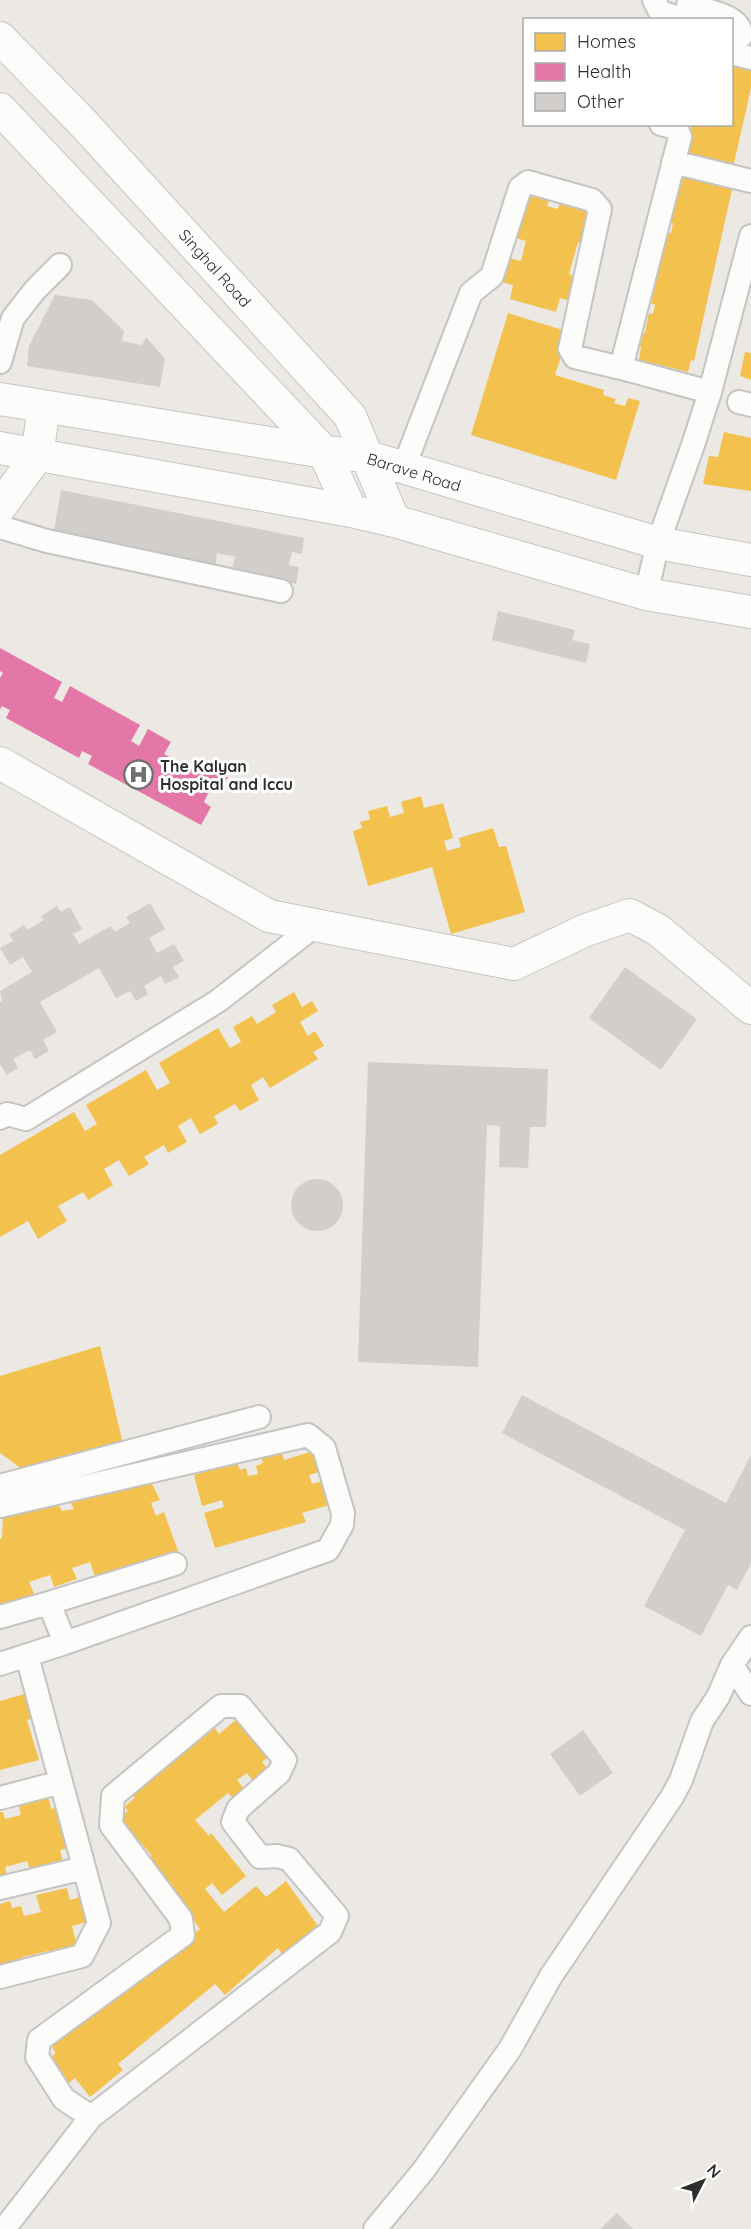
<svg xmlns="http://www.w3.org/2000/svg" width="751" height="2229" font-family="Quicksand,sans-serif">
<rect width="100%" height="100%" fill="#ece8e4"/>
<path fill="#f2c14e" d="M732 66 751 70V88L732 172 684 161 692 124H732Z
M680 173 733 185 694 361 691 360 688 372 639 360 641 347 634 345 637 332 645 333 649 313 653 314 655 304H651L667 232 671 233 673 223H669Z
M528 188 551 195 547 206 558 209 561 198 589 206 586 217 593 219 585 245 578 242 569 274 577 277 570 301 560 298 556 312 510 299 513 285 502 282 509 258 521 261 526 241 509 236Z
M508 313 569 332 555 375 604 390 603 395 616 399 614 403 625 406 628 398 640 401 616 480 471 435Z
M745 352 751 353V380L740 376Z
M724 432 751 438V491L703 484 709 456 718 457Z
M421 796 424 808 443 803 453 838 444 841 447 851 461 847 459 838 493 828 499 847 506 846 525 912 451 934 432 867 368 886 353 831 362 828 360 822 370 819 368 811 387 806 390 817 404 813 401 802Z
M294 992 302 1007 312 1001 318 1011 300 1022 308 1036 315 1031 324 1046 313 1052 318 1059 270 1088 263 1077 251 1085 259 1100 240 1111 235 1104 214 1116 218 1124 200 1134 191 1118 178 1126 187 1142 168 1153 164 1145 144 1157 149 1164 129 1176 119 1160 104 1169 113 1185 88 1200 83 1192 58 1206 67 1221 38 1239 28 1221 0 1237V1155L74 1112 85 1131 97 1124 86 1105 146 1070 157 1090 170 1083 159 1063 218 1028 230 1048 241 1042 233 1027 252 1016 257 1024 276 1012 272 1005Z
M100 1346 123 1444 22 1469 0 1453V1376Z
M317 1450 323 1471 309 1475 312 1484 325 1480 332 1504 302 1513 306 1522 215 1548 204 1513 224 1507 222 1500 202 1506 194 1475 237 1463 240 1470 246 1468 248 1476 258 1474 256 1466 263 1463 261 1456 281 1451 284 1460Z
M150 1480 160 1500 151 1503 156 1516 164 1512 178 1551 96 1580 90 1562 72 1568 77 1579 54 1587 50 1575 29 1582 34 1594 0 1606V1539L2 1538 3 1517 58 1504 62 1511 74 1509 69 1500Z
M31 1692 38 1717 27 1720 39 1760 0 1770V1701Z
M238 1718 269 1756 262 1762 270 1772 255 1784 247 1773 237 1780 246 1791 235 1800 228 1793 195 1820 209 1836 211 1833 246 1876 222 1895 212 1883 205 1889 224 1912 256 1886 266 1897 286 1881 323 1933 283 1956 278 1948 225 1995 215 1984 118 2064 123 2070 90 2097 75 2078 66 2085 47 2061 56 2053 48 2042 200 1929 147 1860 152 1856 120 1818 128 1811 124 1807 135 1798 132 1794 159 1764 164 1769 185 1752 180 1747 193 1736 198 1742 215 1728 219 1734Z
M47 1792 51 1809 59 1807 69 1848 60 1850 63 1862 30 1870 27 1861 5 1867 7 1876 0 1878V1812H3L5 1819 21 1815 17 1799Z
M67 1888 70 1900 80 1897 86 1922 72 1926 79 1953 50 1960 48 1951 23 1957 25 1966 0 1972V1904L10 1901 12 1908 21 1906 24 1916 41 1912 36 1895Z"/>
<path fill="#e377a8" d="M0 648 62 682 54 698 62 702 70 686 140 725 131 741 139 746 148 729 171 742 164 754 200 774 205 765 228 777 219 792 211 787 204 802 211 807 201 825 88 764 92 756 82 751 79 758 6 718 10 710 2 706 0 709V678L3 673 0 671Z"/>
<path fill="#d1cecb" d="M55 295 92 300 124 331 122 341 142 345 146 337 165 359 160 387 27 366 29 346Z
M61 490 304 538 302 554 292 552 289 565 299 567 296 584 232 571 235 557 217 553 215 568 53 536Z
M498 611 575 630 572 640 590 644 586 663 492 640Z
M150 903 165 929 149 938 157 953 174 944 184 961 173 967 179 977 165 984 161 976 144 986 148 994 136 1001 130 991 116 998 99 968 40 1002 57 1032 43 1040 49 1051 35 1059 30 1050 13 1059 18 1068 7 1075 0 1064V1002L2 1001 0 991 32 972 23 957 10 965 0 948 13 941 9 934 24 925 27 930 44 920 41 916 57 906 61 912 70 907 82 929 73 934 79 944 111 926 115 932 130 923 126 917Z
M625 967 697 1019 661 1070 589 1018Z
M368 1062 548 1069 546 1127H530L528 1168 499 1167 500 1126 487 1125 478 1367 358 1362Z
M291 1205a26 26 0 1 1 52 0a26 26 0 1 1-52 0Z
M522 1395 726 1503 751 1455V1563L737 1590 728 1585 701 1636 644 1606 685 1530 502 1433Z
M583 1730 613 1773 580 1796 550 1754Z
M617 2213 633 2229H600Z"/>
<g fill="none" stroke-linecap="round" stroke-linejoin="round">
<defs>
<path id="street" d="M654 0 660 12 685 20
M688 5C705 11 741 14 741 36
M732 53 751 58
M661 124 676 128 680 137 621 368 710 392
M673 162 751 181
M0 362 13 318 35 290 60 265
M739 402 751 405
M403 469 471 293 492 276 520 188 528 182 592 200 600 209 570 349 575 357 621 368
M0 527 47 541 281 591
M646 594 658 543 693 445 710 392 751 236
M0 1118 7 1114 26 1119 218 1001 317 924
M0 1486 259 1417
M0 1506 308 1435 324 1448 343 1513 342 1525 328 1550 65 1643 0 1664
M49 1603 175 1564
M0 1617 49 1603 65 1643
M751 1637 732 1665 751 1694
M0 1798 61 1782
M0 1888 84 1868
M0 1977 82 1956 99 1923 27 1656
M4 2229 91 2117 330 1932 337 1916 289 1859 276 1856 260 1857 233 1822 238 1809 279 1773 285 1760 240 1706H221L113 1796 111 1825 181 1919 183 1935 39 2040 37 2057 64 2099 91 2117
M375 2229 423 2171 510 2049 551 1976 672 1797 681 1780 702 1721 718 1697 732 1665"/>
<path id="secondary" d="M0 38 84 124 350 416 394 521
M0 109 324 452 351 511
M0 399 324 452 365 456 658 543 751 560
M0 448 351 511 394 521 646 594 751 612
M0 507 37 456 44 407
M0 763 269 916 514 964 586 930 630 915 658 930 751 1008"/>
</defs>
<use href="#street" stroke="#c5c4c5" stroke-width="26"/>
<use href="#secondary" stroke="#c5c4c5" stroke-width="34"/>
<use href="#street" stroke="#fcfcfb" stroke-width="22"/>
<use href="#secondary" stroke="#fcfcfb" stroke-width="32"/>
</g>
<defs>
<symbol id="hospital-ring" viewBox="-11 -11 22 22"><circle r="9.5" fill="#fff" stroke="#706f6e" stroke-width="1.5"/><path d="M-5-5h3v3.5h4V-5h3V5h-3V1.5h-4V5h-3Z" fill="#706f6e"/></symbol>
</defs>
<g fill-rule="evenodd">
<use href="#hospital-ring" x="122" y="758" width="33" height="33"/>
</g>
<g text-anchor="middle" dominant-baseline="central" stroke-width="6" stroke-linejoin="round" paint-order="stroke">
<g font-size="16" fill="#2e2e2e" stroke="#fff">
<text transform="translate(215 268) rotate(48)">Singhal Road</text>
<text transform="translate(414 472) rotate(17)">Barave Road</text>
</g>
<g font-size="16" font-weight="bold" fill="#2e2e2e" stroke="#fff" text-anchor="start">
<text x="160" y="766">The Kalyan<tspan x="160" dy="18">Hospital and Iccu</tspan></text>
</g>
</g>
<rect x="523" y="18" width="210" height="108" fill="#ffffff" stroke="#ababab" stroke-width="1.5"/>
<rect x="535" y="33" width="30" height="18" fill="#f2c14e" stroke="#ababab" stroke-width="1.5"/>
<text x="577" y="48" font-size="18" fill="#2e2e2e">Homes</text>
<rect x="535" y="63" width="30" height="18" fill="#e377a8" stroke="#ababab" stroke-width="1.5"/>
<text x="577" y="78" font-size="18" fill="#2e2e2e">Health</text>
<rect x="535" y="93" width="30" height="18" fill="#d1cecb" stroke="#ababab" stroke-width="1.5"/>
<text x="577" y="108" font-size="18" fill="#2e2e2e">Other</text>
<g transform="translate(703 2181) rotate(48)" stroke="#ffffff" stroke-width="4.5" paint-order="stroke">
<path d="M0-4.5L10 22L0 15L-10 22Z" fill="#2e2e2e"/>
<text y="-9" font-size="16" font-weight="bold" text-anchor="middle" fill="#2e2e2e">N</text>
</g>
</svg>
